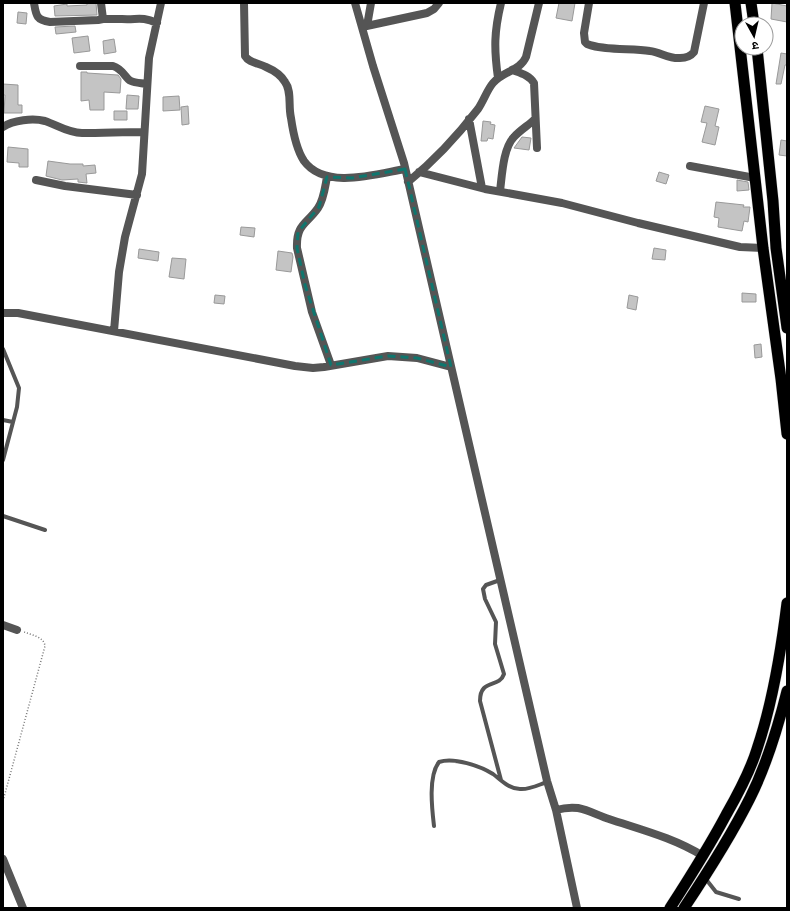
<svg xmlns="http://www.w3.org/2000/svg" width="790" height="911" font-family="'Archivo Narrow','Noto Sans Devanagari',sans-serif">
<rect width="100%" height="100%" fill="#fff"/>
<path fill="#c4c4c4" stroke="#999" d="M87 3H96L97 15 55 16 54 6 67 4V6L87 5Z
M559 3H575L572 21 556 18Z
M772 3 787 6V22L771 19Z
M18 12 27 13 26 24 17 23Z
M75 26 76 32 56 34 55 27Z
M88 36 90 51 74 53 72 38Z
M114 39 116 52 104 54 103 41Z
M781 53 787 54V65H785L781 84H776Z
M81 72H87V73L118 75 121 79 120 93 104 92V110H90L89 100 81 101Z
M3 84 18 85V105H22V113H4L5 95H3Z
M127 95 139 96 138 109H126Z
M179 96 180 110 163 111V97Z
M188 106 189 124 182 125 181 107Z
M705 106 719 109 715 126 719 127 715 145 702 142 707 123 701 122Z
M114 111H127V120H114Z
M483 121 491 122 490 124 495 125 493 139 488 138 487 141H481Z
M522 137 531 138 529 150 514 148Z
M781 140 787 141V156L779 155Z
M8 147 28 149V167H19V163L7 162Z
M48 161 70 164H83V166L95 165 96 173 86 174 87 183 78 182V179L62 180 46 176Z
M659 172 669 175 666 184 656 181Z
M737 180 748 182 749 190 737 191Z
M716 202 744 205 743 207H750L748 222 744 221 742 231 718 227 719 218 714 217Z
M241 227 255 228 254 237 240 235Z
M654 248 666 250 665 260 652 259Z
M139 249 159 252 158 261 138 258Z
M278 251 292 253 293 257 291 272 276 270Z
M172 258 186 259 184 279 169 277Z
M742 293 756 294V302H742Z
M215 295 225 296 224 304 214 303Z
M629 295 638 297 636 310 627 308Z
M761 344 762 357 755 358 754 345Z"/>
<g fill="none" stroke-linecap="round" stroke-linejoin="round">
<defs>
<path id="trunk" d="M735 3 763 248 781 379 787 434
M751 3 754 24
M757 48 773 201 776 248 787 328
M670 908C690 877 709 847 726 815 738 794 750 772 757 749 773 702 781 652 787 603
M684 908C708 872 731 836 750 798 767 764 778 727 787 691"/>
</defs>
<use href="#trunk" stroke="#dbdbdb" stroke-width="12"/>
<path stroke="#777" stroke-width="1.5" stroke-dasharray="1 2" stroke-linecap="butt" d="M3 801 45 646C44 637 32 635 24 632"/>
<path stroke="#555" stroke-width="4" d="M3 349 19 388 17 407 3 460
M3 420 13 422
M3 516 45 530
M500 580 486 585 483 589 485 599 496 622 495 644 504 674C499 689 480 678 480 701L501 780
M434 826C432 809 428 776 439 762 454 757 480 766 493 774 501 780 509 789 520 789 529 790 538 785 547 782
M705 878 716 892 739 899"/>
<path stroke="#555" stroke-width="8" d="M34 3C36 15 36 20 50 22L98 20 103 19
M101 3 103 19C109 19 116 19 122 19 138 20 141 16 157 23
M244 3 245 56C249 63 259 63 266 67 273 70 281 75 285 82 292 91 288 106 291 118 293 132 296 149 304 161 325 190 376 174 405 169
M355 3 373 66 404 163 547 781 556 810 577 908
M589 3 584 33 585 42 587 44C605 51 631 48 650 51 660 52 669 59 680 58 686 58 690 57 694 52L704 3
M367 26 371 3
M362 27 427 13 434 9 439 3
M80 66H113C123 69 125 78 131 81 135 83 142 83 147 84
M512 70C520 73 529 75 534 83L537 148
M498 78C494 49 494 32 501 3
M469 119 482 188
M3 127C13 120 33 118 45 121 57 125 68 133 82 133 103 133 123 132 144 132
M690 166 755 178
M419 172 485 189 562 203 638 223 740 247 763 248
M327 177C325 187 324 199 318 208 307 224 296 224 297 248L312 312 331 365
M36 180 65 186 137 195
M408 182C434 161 458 135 478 109 484 100 487 90 493 83 503 71 520 71 526 57L539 3
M500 191C502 176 503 148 514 137 520 130 529 125 535 119
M3 313H18L295 366 313 368 324 367 388 356 417 358 451 367
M114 331 119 272 125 237 142 174 149 58 161 3
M3 625 17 630
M556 810C563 808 570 807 578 808 589 810 599 816 609 819 642 830 674 838 703 856
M3 859 23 908"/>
<use href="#trunk" stroke="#000" stroke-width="11"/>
</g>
<path fill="none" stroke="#0f766e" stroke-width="3" stroke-dasharray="8 5" stroke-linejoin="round" d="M405 169 451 367 417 358 388 356 331 365 305 285 297 248 298 232 319 207 327 177 352 178Z"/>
<rect width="790" height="911" fill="none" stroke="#000000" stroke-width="8"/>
<g transform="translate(754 36) rotate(172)"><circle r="19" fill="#ffffff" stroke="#999999"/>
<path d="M0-3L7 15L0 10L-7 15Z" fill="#000000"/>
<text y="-6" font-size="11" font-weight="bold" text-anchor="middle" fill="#000000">उ</text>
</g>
</svg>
